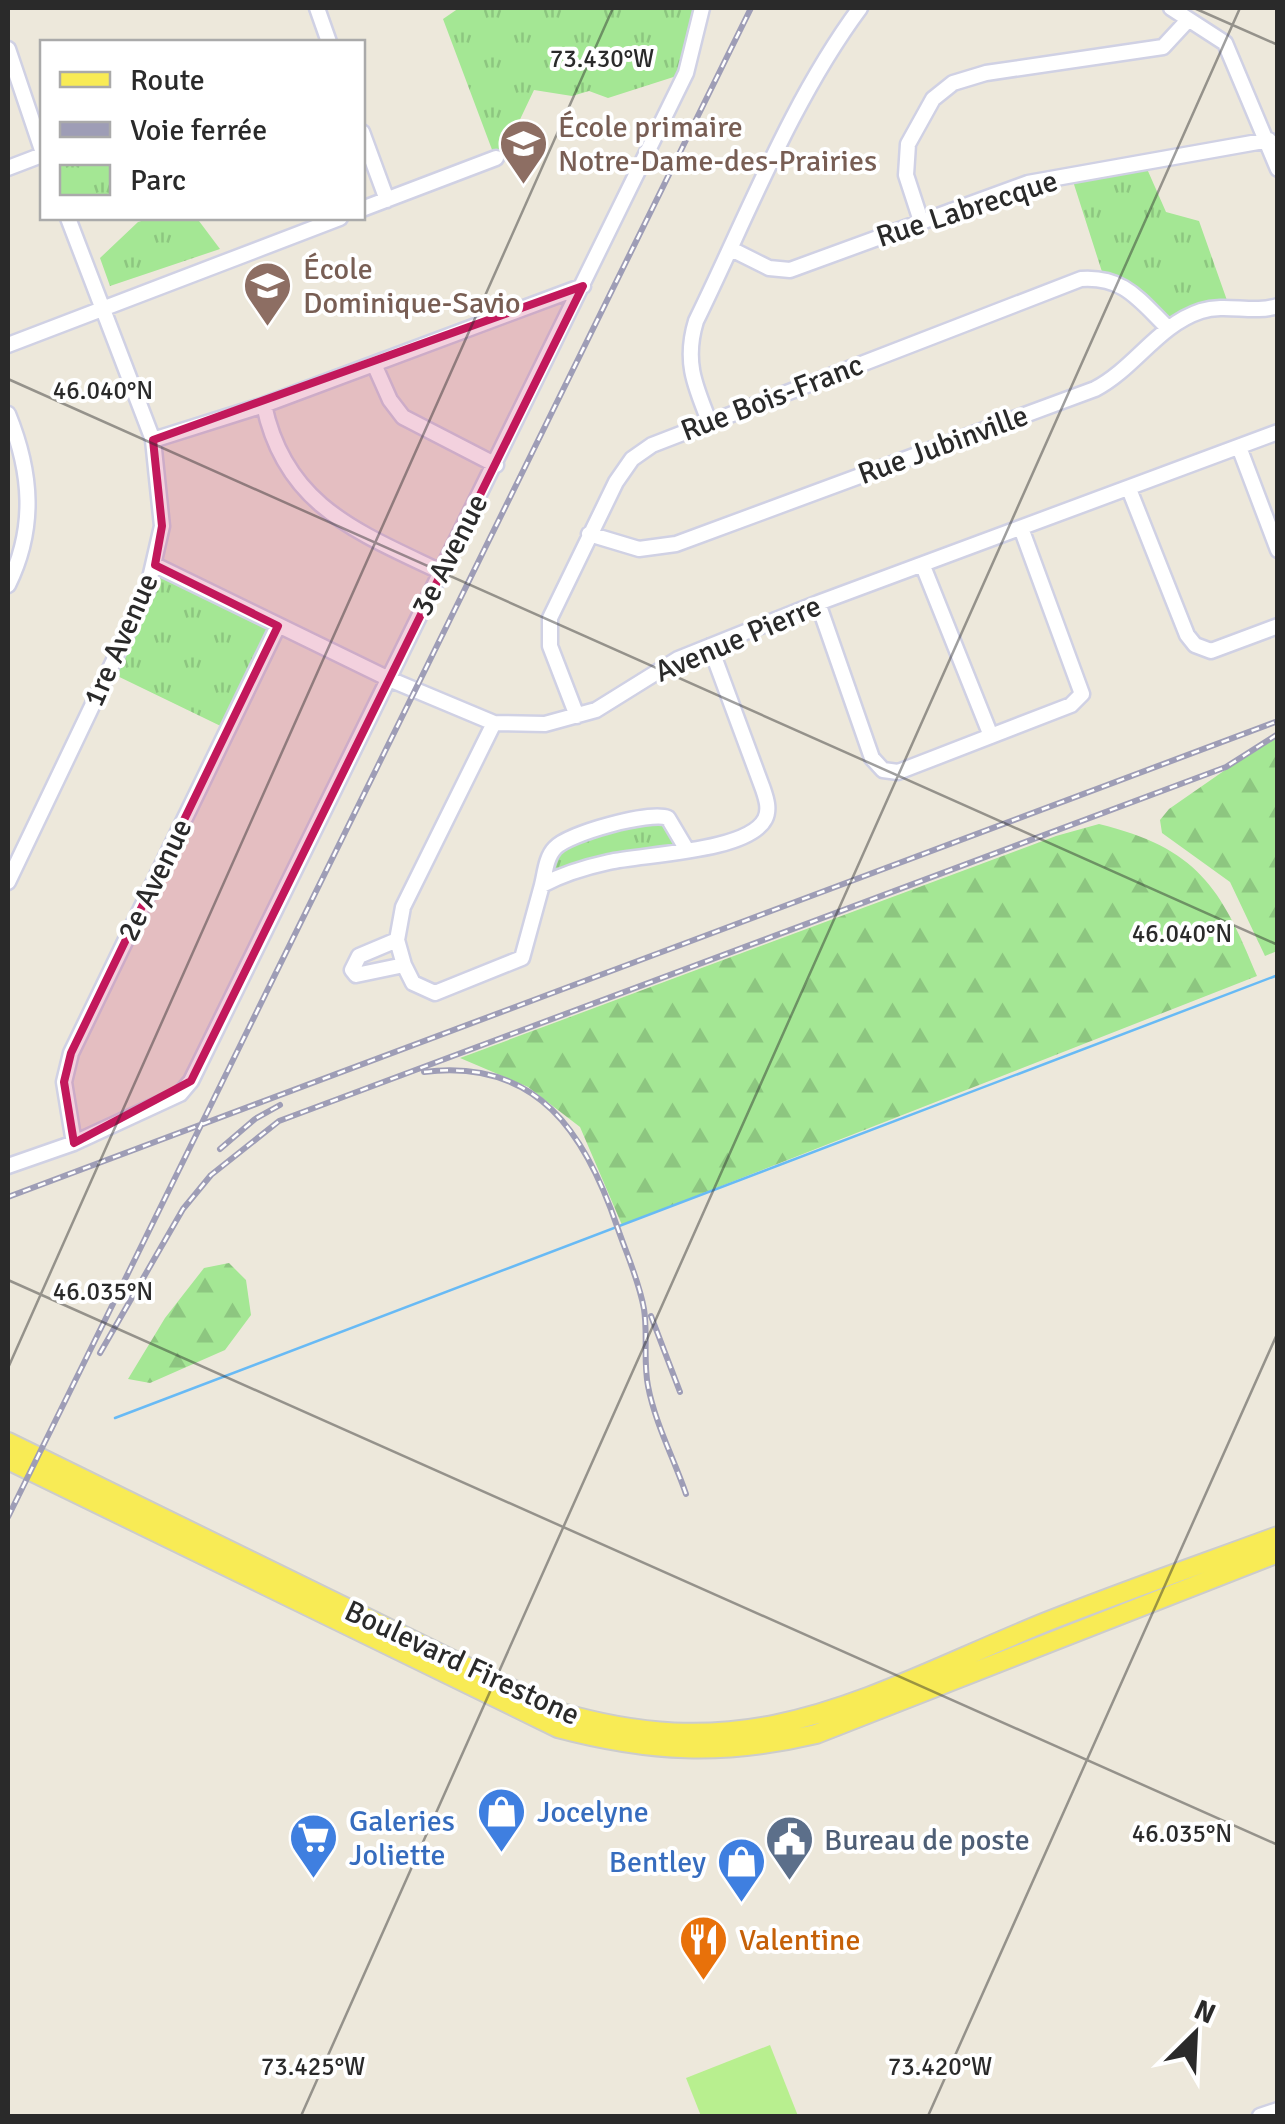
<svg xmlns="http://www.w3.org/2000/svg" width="1285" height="2124" font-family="Signika,sans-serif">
<defs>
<pattern id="forest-firs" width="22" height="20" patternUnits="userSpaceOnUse" patternTransform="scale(2.5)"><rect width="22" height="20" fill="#a4e794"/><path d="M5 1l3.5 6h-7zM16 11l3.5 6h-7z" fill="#8dc680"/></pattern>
<pattern id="park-tufts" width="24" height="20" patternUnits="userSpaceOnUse" patternTransform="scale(2.5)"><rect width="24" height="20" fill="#a4e794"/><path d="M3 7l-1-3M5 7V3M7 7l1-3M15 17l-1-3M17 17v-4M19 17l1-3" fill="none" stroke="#8dc680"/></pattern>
</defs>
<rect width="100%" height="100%" fill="#ede8db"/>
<path fill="url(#forest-firs)" d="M1277 734V951L1265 956 1230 882 1162 833 1160 820 1169 809Z
M1099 824C1197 848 1221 887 1257 976L622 1225 580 1127 528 1087 460 1058 1056 836Z
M229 1263 246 1280 251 1315 225 1350 150 1383 128 1379 165 1318 204 1268Z"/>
<path fill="url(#park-tufts)" d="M459 8H702L686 73 608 98 589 91 572 96 534 90 505 151 494 155 443 19Z
M1144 162 1166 212 1199 221 1229 306 1168 328 1104 278 1071 175Z
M151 218 199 221 220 249 110 286 100 258 138 222Z
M155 565 278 626 233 732 107 671Z
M668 818 687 850 542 885 553 849 573 838Z"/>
<path fill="#b8ef8f" d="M770 2045 798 2116H701L686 2078Z"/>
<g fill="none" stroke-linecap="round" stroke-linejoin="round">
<path stroke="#68baf5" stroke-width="2.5" d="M115 1418 1278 975"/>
<defs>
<path id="minor" d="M317 8 329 42
M1171 8 1225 43 1278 169
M8 49 42 150
M362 132 387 200
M8 168 42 155
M362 209 496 158
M921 221 906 175 908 144 933 99 953 83 986 73 1163 47 1188 20
M731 249 769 268 790 270 1028 183 1269 140
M8 345 340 218
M374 364 390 400 403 417 496 465
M264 405C285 506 358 532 441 572
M8 414C32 473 36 528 8 585
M709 421C694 384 684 360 696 321 747 217 791 101 860 8
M153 440 264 405 583 286
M1239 447 1278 550
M1129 489 1187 635 1195 645 1211 651 1278 626
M589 534 639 549 676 544 1095 389C1135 368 1158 325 1201 311 1227 303 1252 314 1278 306
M155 565 389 679 494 723 545 724 596 710 678 659 818 603 1278 432
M923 566 991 736
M818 603 872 758 883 770 898 772 1071 705 1082 694 1021 528
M577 716 550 646V618L616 482 632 459 652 445 1081 279C1124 276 1139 300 1168 328
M8 882 147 591 162 526 153 440 68 218
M542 885C545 873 546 857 555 848 569 833 650 811 668 818L687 850
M397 940 404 965 356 975 352 970 359 956 397 940 403 907 494 723
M404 965 413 983 435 993 522 958 542 885C563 874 586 867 609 862 644 854 748 852 765 819 770 809 766 798 763 789L710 646
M74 1143 64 1082 71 1053 278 626
M8 1166 74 1143 180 1094 191 1081 686 73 702 8
M1260 2116 1278 2110"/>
<path id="major" d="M8 1442 559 1712C755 1770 866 1696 1041 1624 1119 1593 1199 1565 1278 1536
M8 1460 558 1728C649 1752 723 1756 816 1734L1278 1553"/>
</defs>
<use href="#minor" stroke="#d0d1e4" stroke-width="19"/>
<use href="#major" stroke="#ccc" stroke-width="22"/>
<use href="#minor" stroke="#fff" stroke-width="14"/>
<use href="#major" stroke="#f8eb55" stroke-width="18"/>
<defs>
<path id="rail" d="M424 1072C538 1058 586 1134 618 1229 627 1255 639 1281 644 1309 648 1335 643 1360 648 1386 655 1423 674 1459 686 1494
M220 1149 255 1119 280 1105
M8 1197 1278 721
M651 1316 680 1392
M100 1353 183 1209 211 1175 279 1121 1226 767 1278 734
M8 1517 751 8"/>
</defs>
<use href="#rail" stroke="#9e9db6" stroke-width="6"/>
<use href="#rail" stroke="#fff" stroke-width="2.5" stroke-dasharray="8" stroke-linecap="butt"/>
</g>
<path fill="#c2185b" fill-opacity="0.2" stroke="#c2185b" stroke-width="8" stroke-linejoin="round" d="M583 286 191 1081 74 1143 64 1082 71 1053 278 626 155 565 162 526 153 440Z"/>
<path fill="none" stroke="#2a2a2a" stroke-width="2.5" stroke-opacity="0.45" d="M1194 8 1278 45M8 379 1278 945M8 1280 1278 1845M8 1368 613 8M301 2116 1240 8M928 2116 1278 1332"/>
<defs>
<symbol id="school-pin" viewBox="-11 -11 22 30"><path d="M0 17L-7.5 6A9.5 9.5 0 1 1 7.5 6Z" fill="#8d6e63" stroke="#fff"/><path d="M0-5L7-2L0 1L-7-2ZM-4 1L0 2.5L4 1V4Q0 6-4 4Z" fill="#fff"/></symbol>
<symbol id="shop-pin" viewBox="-11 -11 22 30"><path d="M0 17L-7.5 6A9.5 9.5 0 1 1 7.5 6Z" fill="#3f7fe0" stroke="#fff"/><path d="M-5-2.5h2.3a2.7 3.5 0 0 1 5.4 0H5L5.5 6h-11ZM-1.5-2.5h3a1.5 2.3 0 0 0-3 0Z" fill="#fff"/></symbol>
<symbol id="supermarket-pin" viewBox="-11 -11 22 30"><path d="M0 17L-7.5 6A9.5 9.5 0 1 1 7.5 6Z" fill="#3f7fe0" stroke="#fff"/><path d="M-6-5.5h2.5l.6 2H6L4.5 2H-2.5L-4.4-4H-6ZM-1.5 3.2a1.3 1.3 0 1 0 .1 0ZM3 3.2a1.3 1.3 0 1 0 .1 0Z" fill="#fff"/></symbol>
<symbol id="civic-pin" viewBox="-11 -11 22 30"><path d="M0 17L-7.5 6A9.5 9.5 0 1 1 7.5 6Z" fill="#5c6f8a" stroke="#fff"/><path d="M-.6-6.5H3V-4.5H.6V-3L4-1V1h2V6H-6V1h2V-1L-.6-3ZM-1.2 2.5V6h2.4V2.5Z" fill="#fff"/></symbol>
<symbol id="restaurant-pin" viewBox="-11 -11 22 30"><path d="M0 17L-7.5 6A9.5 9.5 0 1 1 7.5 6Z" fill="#e8710a" stroke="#fff"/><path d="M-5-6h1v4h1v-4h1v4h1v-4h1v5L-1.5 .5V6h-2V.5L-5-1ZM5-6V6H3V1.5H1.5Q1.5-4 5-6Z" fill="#fff"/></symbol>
</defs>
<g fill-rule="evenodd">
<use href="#school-pin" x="496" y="116" width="55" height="75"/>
<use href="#school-pin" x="240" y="258" width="55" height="75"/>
<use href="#shop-pin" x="474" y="1784" width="55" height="75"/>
<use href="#supermarket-pin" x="286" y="1810" width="55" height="75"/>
<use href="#civic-pin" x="762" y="1812" width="55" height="75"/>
<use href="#shop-pin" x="714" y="1834" width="55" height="75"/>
<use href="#restaurant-pin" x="676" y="1912" width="55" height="75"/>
</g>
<g text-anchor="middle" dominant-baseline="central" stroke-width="8" stroke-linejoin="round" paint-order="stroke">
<g font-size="30" fill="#785e54" stroke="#fff" text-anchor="start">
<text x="558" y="127">École primaire<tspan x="558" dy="34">Notre-Dame-des-Prairies</tspan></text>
<text x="303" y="269">École<tspan x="303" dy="34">Dominique-Savio</tspan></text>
</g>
<g font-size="30" fill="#2a2a2a" stroke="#fff">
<text transform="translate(967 209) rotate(-18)">Rue Labrecque</text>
<text transform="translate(772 398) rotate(-21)">Rue Bois-Franc</text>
<text transform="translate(943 445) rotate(-20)">Rue Jubinville</text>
<text transform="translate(450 555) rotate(-63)">3e Avenue</text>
<text transform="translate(738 639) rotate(-23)">Avenue Pierre</text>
<text transform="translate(121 640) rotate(-66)">1re Avenue</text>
<text transform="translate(155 880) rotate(-64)">2e Avenue</text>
<text transform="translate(462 1663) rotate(25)">Boulevard Firestone</text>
</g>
<g font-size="30" fill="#366cbe" stroke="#fff" text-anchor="start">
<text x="537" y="1812">Jocelyne</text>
<text x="349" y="1821">Galeries<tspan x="349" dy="34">Joliette</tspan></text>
<text x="706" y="1862" text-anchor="end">Bentley</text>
</g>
<g font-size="30" fill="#4e5e75" stroke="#fff" text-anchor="start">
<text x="824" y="1840">Bureau de poste</text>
</g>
<g font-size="30" fill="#c56008" stroke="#fff" text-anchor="start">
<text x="739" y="1940">Valentine</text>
</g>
</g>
<g font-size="25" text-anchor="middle" fill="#2a2a2a" stroke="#fff" stroke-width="8" stroke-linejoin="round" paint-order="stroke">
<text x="602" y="67">73.430°W</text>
<text x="103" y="399">46.040°N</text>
<text x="1182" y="942">46.040°N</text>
<text x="103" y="1300">46.035°N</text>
<text x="1182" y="1842">46.035°N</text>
<text x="313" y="2075">73.425°W</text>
<text x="940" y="2075">73.420°W</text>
</g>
<rect width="1285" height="2124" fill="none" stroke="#2a2a2a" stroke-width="20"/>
<rect x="40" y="40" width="325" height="180" fill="#ffffff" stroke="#aaaaaa" stroke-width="2.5"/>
<rect x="60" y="72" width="50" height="15" fill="#f8eb55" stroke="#aaaaaa" stroke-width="2.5"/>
<text x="130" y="90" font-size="30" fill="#2a2a2a">Route</text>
<rect x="60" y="122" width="50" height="15" fill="#9e9db6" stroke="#aaaaaa" stroke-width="2.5"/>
<text x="130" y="140" font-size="30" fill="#2a2a2a">Voie ferrée</text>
<rect x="60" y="165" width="50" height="30" fill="url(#park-tufts)" stroke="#aaaaaa" stroke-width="2.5"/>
<text x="130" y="190" font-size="30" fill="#2a2a2a">Parc</text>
<g transform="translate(1195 2034) rotate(24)" stroke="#ffffff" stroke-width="8" paint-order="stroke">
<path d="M0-8L18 38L0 25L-18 38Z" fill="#2a2a2a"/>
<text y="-15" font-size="28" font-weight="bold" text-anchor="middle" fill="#2a2a2a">N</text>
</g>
</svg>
